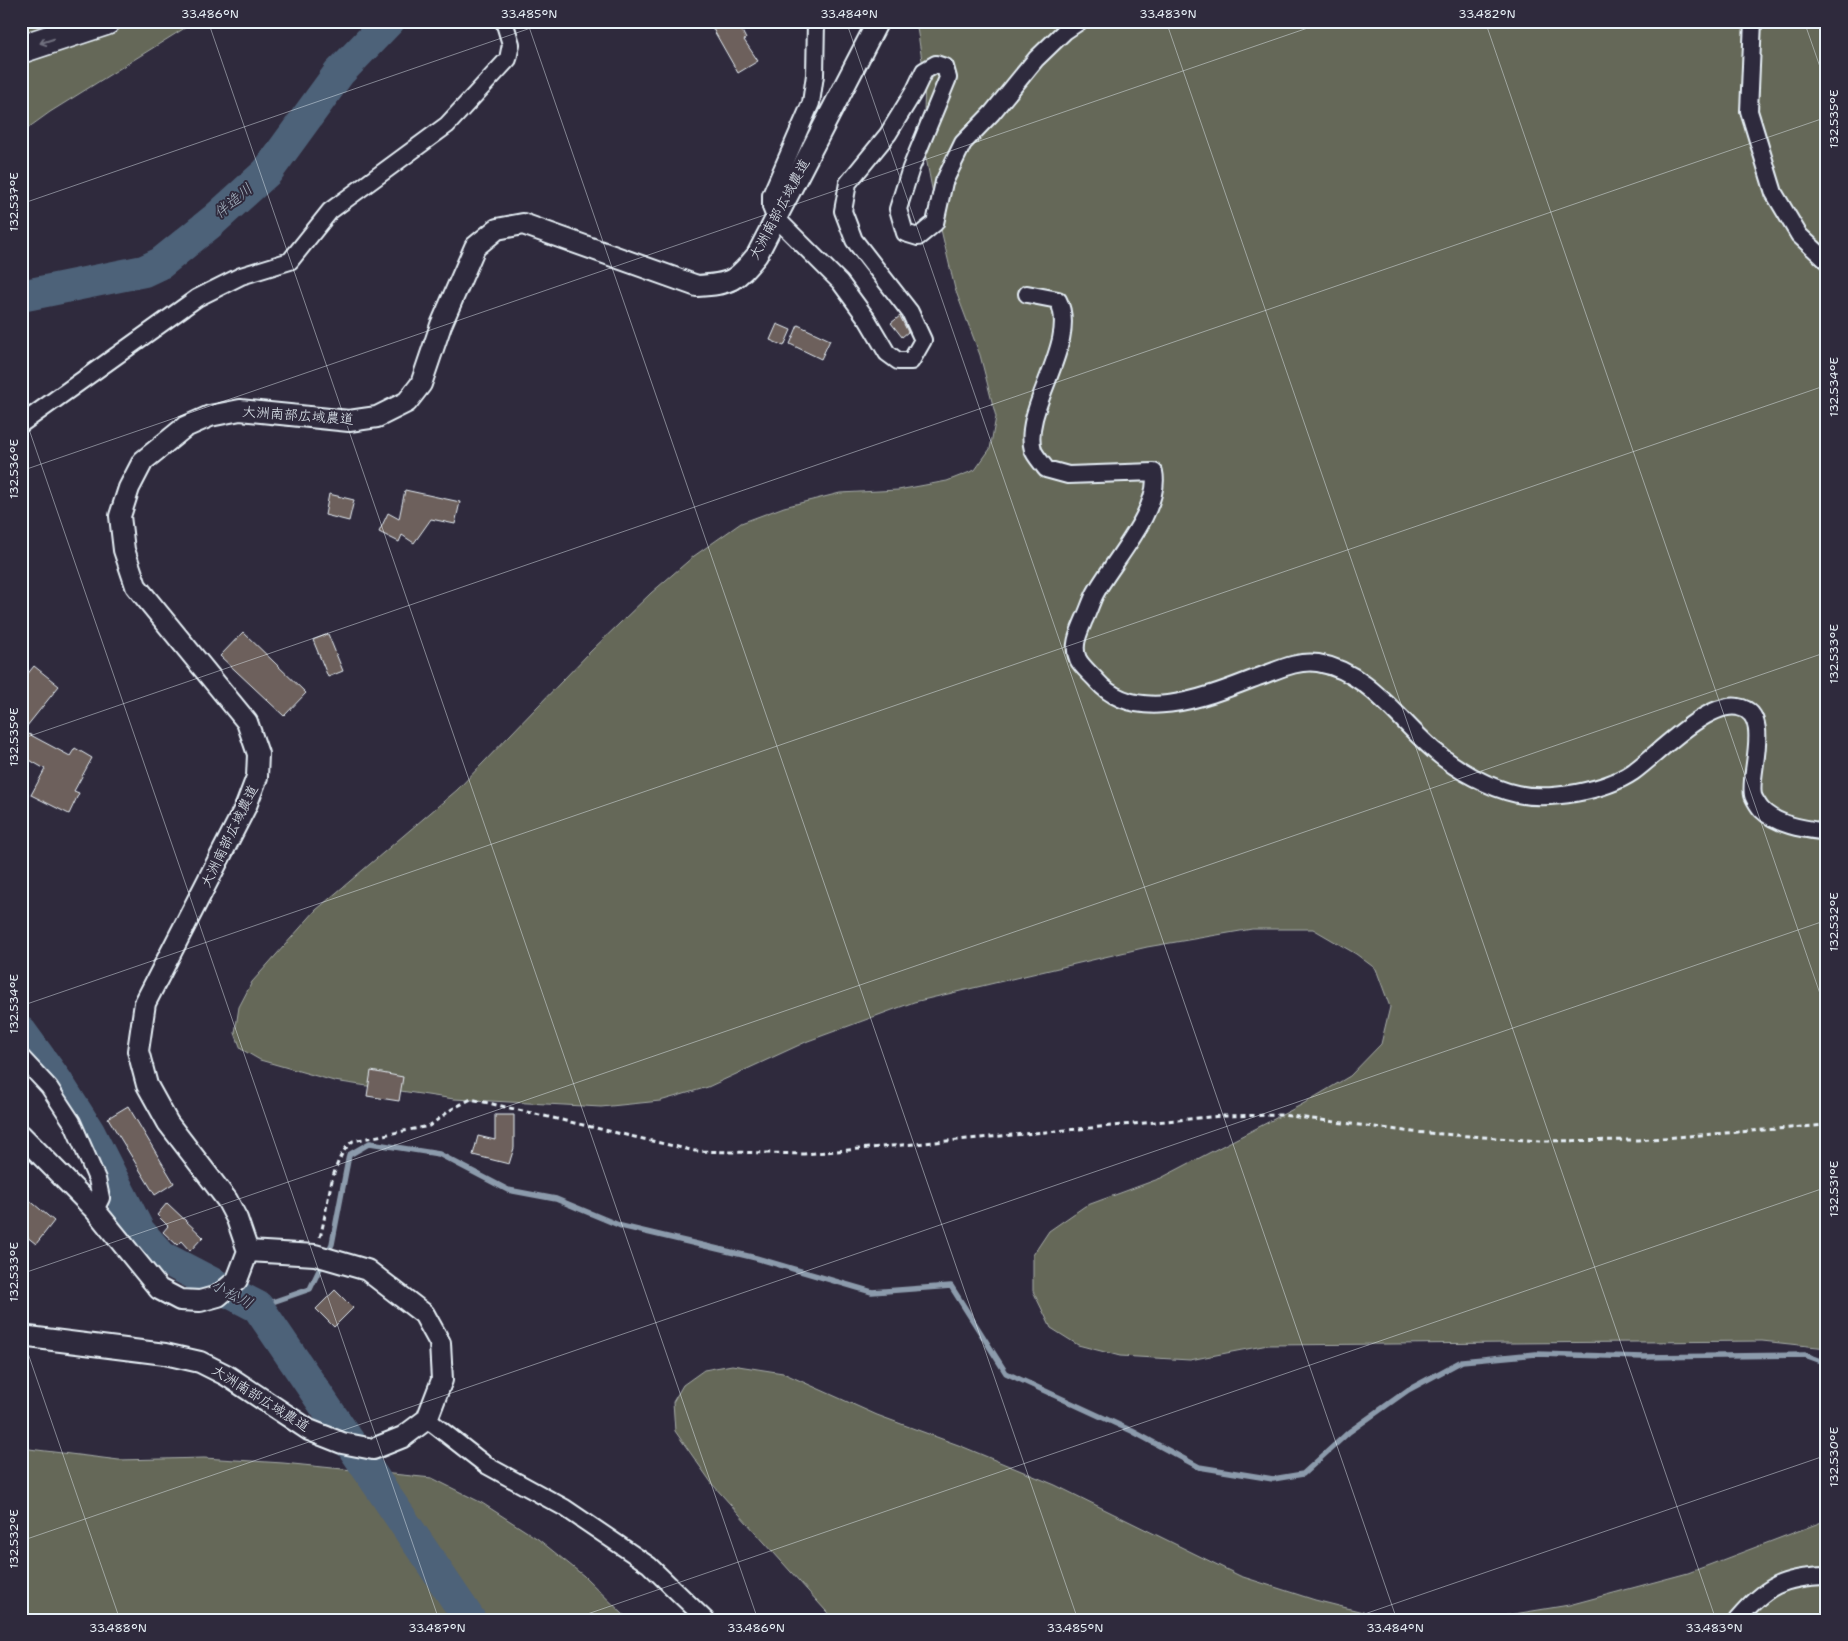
<svg xmlns="http://www.w3.org/2000/svg" width="1848" height="1641" font-family="'Shantell Sans','Klee One',sans-serif">
<rect width="100%" height="100%" fill="#2f2a3d"/>
<filter id="ink" filterUnits="userSpaceOnUse"><feTurbulence type="fractalNoise" baseFrequency=".02" numOctaves="2"/><feDisplacementMap in="SourceGraphic" scale="10" xChannelSelector="R" yChannelSelector="G"/><feConvolveMatrix kernelMatrix="1 2 1 2 8 2 1 2 1" color-interpolation-filters="sRGB"/></filter>
<g filter="url(#ink)">
<path fill="#656759" stroke="#a6aca8" d="M21 21H196L50 112 21 133Z
M916 21H1827V1348L1762 1341 1268 1345 1190 1360 1120 1356 1078 1345 1051 1328 1033 1291V1255L1049 1231 1085 1206 1161 1178 1301 1105 1350 1076 1381 1044 1390 1007 1376 969 1356 954 1313 929H1252L1147 947 914 1002 808 1041 708 1087 660 1101 601 1107 454 1099 334 1081 260 1060 241 1049 235 1033 239 1007 252 982 316 910 457 790 590 652 651 593 694 556 741 523 784 507 840 493 898 490 947 481 975 470 990 449 996 417 980 355 955 289 935 204 923 142 925 80Z
M732 1365 783 1373 877 1415 961 1446 1055 1485 1240 1576 1315 1600 1387 1618 1404 1620H834L713 1485 675 1431 673 1402 683 1385 704 1370Z
M21 1448 119 1460 204 1458 283 1463 432 1478 482 1503 538 1539 584 1576 629 1620H21Z
M1827 1520V1620H1478L1569 1605 1688 1573Z"/>
<g fill="none" stroke-linecap="round" stroke-linejoin="round">
<path stroke="#8c9bac" stroke-width="5.5" d="M327 1254 332 1244 349 1155 370 1143 439 1154 508 1190 556 1199 621 1226 756 1258 872 1292 951 1286 1006 1373 1132 1431 1199 1467 1273 1479 1303 1474 1349 1432 1408 1390 1462 1361 1536 1354 1643 1357 1805 1355 1827 1363
M258 1307 310 1289 323 1262"/>
<path stroke="#4e6279" stroke-width="32" d="M21 296 144 271 161 263 214 220 267 172 339 73 389 21
M21 1032 58 1083 89 1132 139 1231 162 1257 258 1307 470 1620"/>
</g>
<path fill="#6d605c" stroke="#e8f1f8" d="M729 21H737L746 39 744 40 758 61 738 73 713 29Z
M900 316 908 332 902 337 891 323Z
M777 324 791 330 784 346 770 340Z
M798 325 830 340 821 359 790 344Z
M405 490 460 502 455 524 431 519 414 543 402 535 399 542 379 532 388 513 399 519Z
M329 494 354 500 349 521 325 515Z
M243 632 306 693 284 716 220 656Z
M328 634 343 671 328 677 313 640Z
M34 666 59 686 23 731 70 756 75 748 92 758 74 791 79 793 69 814 31 795 45 769 21 755V682Z
M371 1071 403 1077 399 1101 367 1096Z
M128 1106 174 1183 155 1195 108 1118Z
M495 1115H514V1148L509 1164 473 1155 478 1136 495 1140Z
M21 1193 54 1221 36 1244 21 1232Z
M167 1203 203 1237 190 1251 181 1241 177 1245 163 1232 168 1226 157 1215Z
M335 1290 353 1308 334 1327 316 1309Z"/>
<g fill="none" stroke-linecap="round" stroke-linejoin="round">
<defs>
<path id="minor" d="M816 21 815 75 811 103 771 195V207L775 217 840 282 867 319 887 353 898 361H911L923 340 910 312 854 240 843 211 848 183 888 134 915 90 924 71 936 64 945 67 948 78 911 168 898 209 905 233 918 237 935 223 944 182 963 143 992 113 1036 59 1065 31 1080 21
M1753 21 1749 111 1774 193 1799 235 1827 261
M1027 294 1058 300C1080 342 1021 409 1033 450 1035 456 1043 464 1046 469L1068 475 1154 472C1162 509 1112 562 1095 594 1091 602 1088 612 1084 620 1079 632 1072 646 1078 659 1081 666 1091 674 1097 681 1137 727 1211 695 1258 677 1278 670 1297 660 1318 663 1368 671 1399 721 1436 752 1457 770 1489 788 1517 794 1550 801 1605 791 1633 772 1657 755 1707 701 1738 707 1774 713 1748 774 1753 795 1754 799 1760 808 1762 810 1778 826 1806 829 1827 832
M21 424 197 298 241 276 290 261 330 211 447 125 508 59 511 44 504 21
M21 1057 49 1087 72 1122 97 1179 101 1198 95 1210
M427 1419 486 1465 565 1508 649 1565 706 1620
M1737 1620C1766 1586 1782 1577 1827 1576"/>
<path id="tertiary" d="M21 1135 95 1210 159 1289 180 1300 200 1301 218 1296 237 1280 248 1251 237 1219 227 1200 168 1123 147 1085 138 1051 145 1003 246 806 257 777 258 754 247 722 136 586 124 550 120 516 129 488 143 461 185 427 210 416 240 410 349 421 377 417 407 402 421 384 441 325 475 247 497 229 523 224 697 286C731 284 736 281 757 255L878 21
M21 1336 165 1354 200 1362 226 1375 309 1430 342 1443 373 1449 403 1437 427 1419 442 1380 440 1343 424 1314 367 1270 315 1255 248 1251"/>
<path id="motorway" d="M21 49 106 21"/>
</defs>
<use href="#minor" stroke="#e8f1f8" stroke-width="20"/>
<use href="#tertiary" stroke="#e8f1f8" stroke-width="24"/>
<use href="#motorway" stroke="#e8f1f8" stroke-width="31"/>
<path stroke="#e8f1f8" stroke-width="3" stroke-dasharray="5 4" stroke-linecap="butt" d="M320 1237C328 1210 330 1158 353 1141L429 1126 452 1109 471 1099 695 1151 804 1154 1221 1116 1282 1115 1413 1132 1540 1141 1638 1140 1827 1125"/>
<use href="#minor" stroke="#2f2a3d" stroke-width="16"/>
<use href="#tertiary" stroke="#2f2a3d" stroke-width="20"/>
<use href="#motorway" stroke="#2f2a3d" stroke-width="28"/>
</g>
<defs><path id="oneway-shaft" d="M-6 0H5M1.5-3L5.5 0L1.5 3" fill="none" stroke-width="1.6" stroke-linecap="round" stroke-linejoin="round" transform="scale(1.25)"/></defs>
<use stroke="#70707e" href="#oneway-shaft" transform="translate(47 41) rotate(162)"/>
</g>
<path fill="none" stroke="#e8f1f8" stroke-width="1" stroke-opacity="0.45" d="M208 21 758 1620M527 21 1078 1620M846 21 1397 1620M1166 21 1716 1620M1485 21 1827 1014M1804 21 1827 87M21 204 551 21M21 406 439 1620M21 471 1328 21M21 739 1827 117M21 1006 1827 385M21 1274 1827 652M21 1333 120 1620M21 1541 1827 920M570 1620 1827 1187M1347 1620 1827 1455"/>
<g text-anchor="middle" dominant-baseline="central" stroke-width="4" stroke-linejoin="round" paint-order="stroke">
<g font-size="14" fill="#e8f1f8" stroke="#2f2a3d">
<text transform="translate(779 209) rotate(-62)">大洲南部広域農道</text>
<text transform="translate(298 415) rotate(4)">大洲南部広域農道</text>
<text transform="translate(229 836) rotate(-64)">大洲南部広域農道</text>
<text transform="translate(261 1398) rotate(32)">大洲南部広域農道</text>
</g>
<g font-size="15" font-style="italic" fill="#aab8c5" stroke="#2f2a3d">
<text transform="translate(233 201) rotate(-40)">伴造川</text>
<text transform="translate(232 1294) rotate(28)">小松川</text>
</g>
</g>
<rect width="1848" height="1641" fill="none" stroke="#2f2a3d" stroke-width="55"/>
<rect x="28" y="28" width="1792" height="1586" fill="none" stroke="#e8f1f8" stroke-width="2"/>
<g font-size="12" text-anchor="middle" fill="#e8f1f8">
<text x="210" y="18">33.486°N</text>
<text x="529" y="18">33.485°N</text>
<text x="849" y="18">33.484°N</text>
<text x="1168" y="18">33.483°N</text>
<text x="1487" y="18">33.482°N</text>
<text transform="translate(1834 119) rotate(-90)" y="4">132.535°E</text>
<text transform="translate(14 202) rotate(-90)" y="4">132.537°E</text>
<text transform="translate(1834 387) rotate(-90)" y="4">132.534°E</text>
<text transform="translate(14 469) rotate(-90)" y="4">132.536°E</text>
<text transform="translate(1834 654) rotate(-90)" y="4">132.533°E</text>
<text transform="translate(14 737) rotate(-90)" y="4">132.535°E</text>
<text transform="translate(1834 922) rotate(-90)" y="4">132.532°E</text>
<text transform="translate(14 1004) rotate(-90)" y="4">132.534°E</text>
<text transform="translate(1834 1189) rotate(-90)" y="4">132.531°E</text>
<text transform="translate(14 1272) rotate(-90)" y="4">132.533°E</text>
<text transform="translate(1834 1457) rotate(-90)" y="4">132.530°E</text>
<text transform="translate(14 1539) rotate(-90)" y="4">132.532°E</text>
<text x="118" y="1632">33.488°N</text>
<text x="437" y="1632">33.487°N</text>
<text x="756" y="1632">33.486°N</text>
<text x="1075" y="1632">33.485°N</text>
<text x="1395" y="1632">33.484°N</text>
<text x="1714" y="1632">33.483°N</text>
</g>
</svg>
